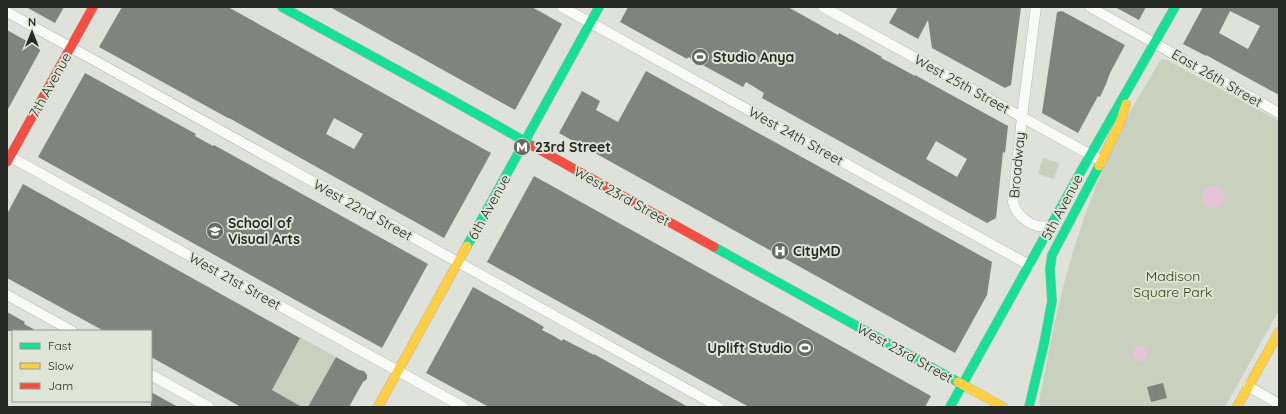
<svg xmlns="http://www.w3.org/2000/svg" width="1286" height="414" font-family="Quicksand,sans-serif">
<rect width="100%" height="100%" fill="#dee2da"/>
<path fill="#c9d0bd" d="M1162 59 1167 60 1279 121V310L1225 407H1040L1039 401C1048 358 1055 315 1067 273 1079 228 1096 184 1115 142 1127 114 1145 88 1159 62Z
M1043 158 1059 163 1054 179 1038 174Z
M300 337 336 357 308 407H302L272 390Z"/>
<path fill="#e4c5d8" d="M1202 197a11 11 0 1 1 22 0a11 11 0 1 1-22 0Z
M1132 353a8 8 0 1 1 16 0a8 8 0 1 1-16 0Z"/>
<path fill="#81847e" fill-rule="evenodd" d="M26 7H64L55 23Z
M122 7H228L491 153 444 238 229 118H228L99 47ZM334 118 363 134 354 149 326 134Z
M330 7H532L562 24 515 110Z
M628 7H788L838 35 839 33 882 57 881 58 893 64 915 76V75L1008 126 1005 153 1003 152 996 218 987 223 762 98 764 93 746 82 743 87 688 57 687 59 620 22ZM936 141 967 159 957 177 926 159Z
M898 7H1021L1011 85 1005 88 932 48 928 20 918 39 889 23Z
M1115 7H1146L1139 20Z
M1203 7H1279V95L1206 55V56L1183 44ZM1230 11 1260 26 1248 49 1219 33Z
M1062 11 1125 45 1110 73 1106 84 1100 97 1098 96 1078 133 1042 113 1057 12Z
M7 30 41 49 7 111Z
M646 71 992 262 987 295 955 353 559 133 582 91 600 101 596 110 618 122Z
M85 73 196 134 195 136 213 146 214 145 428 264 382 348 38 157Z
M534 176 931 396 925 407H749L487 262Z
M23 184 300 338 272 390 302 407H241L151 357V331H104L7 278V214Z
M473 287 534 321 544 327 542 330 552 335 562 341 563 339 594 355V354L688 407H489L426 373Z
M7 312 25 322 24 324 37 331H7Z
M336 357 359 370 364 371 367 375V379L363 382 349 407H308Z
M1163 383 1167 398 1151 402 1147 387Z
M151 392 178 407H151Z"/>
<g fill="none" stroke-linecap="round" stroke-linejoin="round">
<defs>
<path id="street" d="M562 7 1029 265
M823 7 1096 158
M1036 7 1022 117 1013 202C1017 218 1036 231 1052 225
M1090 7 1279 113
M7 12 719 407
M7 155 463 407
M7 295 72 331
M151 375 209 407
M1248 386 1279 404"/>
<path id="fast" d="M282 7C366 53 450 98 533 146
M467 246 599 7
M714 247 958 382
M950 407 1084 166 1175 7
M1029 407 1044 344 1052 301 1050 269 1052 255 1099 166"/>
<path id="slow" d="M1099 166 1120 123 1126 104
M958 382 1003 407
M378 407 467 246
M1237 407 1279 332"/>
<path id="jam" d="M533 146 714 247
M7 162 93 7"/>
</defs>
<use href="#street" stroke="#b5b8b1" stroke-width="11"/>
<use href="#fast" stroke="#b5b8b1" stroke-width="10"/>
<use href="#slow" stroke="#b5b8b1" stroke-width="10"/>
<use href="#jam" stroke="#b5b8b1" stroke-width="10"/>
<use href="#street" stroke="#fafbf9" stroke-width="10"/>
<use href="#fast" stroke="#16e098" stroke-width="9"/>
<use href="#slow" stroke="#ffcf43" stroke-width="9"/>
<use href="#jam" stroke="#f24e42" stroke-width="9"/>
</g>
<defs>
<symbol id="stadium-disc" viewBox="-11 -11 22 22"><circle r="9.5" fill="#676a64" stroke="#dfe5d6"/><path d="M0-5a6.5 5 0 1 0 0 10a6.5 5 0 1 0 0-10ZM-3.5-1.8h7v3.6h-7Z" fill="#fff"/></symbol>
<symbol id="metro-disc" viewBox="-11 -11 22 22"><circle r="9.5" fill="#676a64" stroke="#dfe5d6"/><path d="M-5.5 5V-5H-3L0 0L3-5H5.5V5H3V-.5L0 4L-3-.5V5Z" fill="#fff"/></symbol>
<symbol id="university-disc" viewBox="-11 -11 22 22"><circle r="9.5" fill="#676a64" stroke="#dfe5d6"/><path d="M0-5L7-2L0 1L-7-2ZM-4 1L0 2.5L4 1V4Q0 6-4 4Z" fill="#fff"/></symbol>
<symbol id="hospital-disc" viewBox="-11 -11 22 22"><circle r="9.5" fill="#676a64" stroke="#dfe5d6"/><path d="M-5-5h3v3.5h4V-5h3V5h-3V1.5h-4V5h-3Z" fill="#fff"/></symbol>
</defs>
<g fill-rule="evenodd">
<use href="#stadium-disc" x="690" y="47" width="20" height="20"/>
<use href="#metro-disc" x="512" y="137" width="20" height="20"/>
<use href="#university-disc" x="205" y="221" width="20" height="20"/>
<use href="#hospital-disc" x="770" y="241" width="20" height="20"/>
<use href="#stadium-disc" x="795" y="338" width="20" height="20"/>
</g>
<g text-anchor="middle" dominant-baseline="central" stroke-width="4" stroke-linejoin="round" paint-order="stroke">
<g font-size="14" font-weight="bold" fill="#272924" stroke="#dfe5d6" text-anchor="start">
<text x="713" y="57">Studio Anya</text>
<text x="535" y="147">23rd Street</text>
<text x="228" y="223">School of<tspan x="228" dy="16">Visual Arts</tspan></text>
<text x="793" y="251">CityMD</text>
<text x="792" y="348" text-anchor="end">Uplift Studio</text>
</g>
<g font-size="14" fill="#272924" stroke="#dfe5d6">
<text transform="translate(1217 78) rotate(30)">East 26th Street</text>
<text transform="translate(962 84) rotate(29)">West 25th Street</text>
<text transform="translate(50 85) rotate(-61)">7th Avenue</text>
<text transform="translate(796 136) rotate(29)">West 24th Street</text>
<text transform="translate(1017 165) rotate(-85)">Broadway</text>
<text transform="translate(622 196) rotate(29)">West 23rd Street</text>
<text transform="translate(489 207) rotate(-61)">6th Avenue</text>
<text transform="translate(1062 207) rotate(-62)">5th Avenue</text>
<text transform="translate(363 210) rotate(29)">West 22nd Street</text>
<text transform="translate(235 281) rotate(29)">West 21st Street</text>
<text transform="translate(905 353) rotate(29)">West 23rd Street</text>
</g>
<g font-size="14" fill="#31410d" stroke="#dfe5d6">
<text x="1173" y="276">Madison<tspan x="1173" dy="16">Square Park</tspan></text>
</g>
</g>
<rect width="1286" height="414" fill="none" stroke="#272924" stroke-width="16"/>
<rect x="12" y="330" width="140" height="72" fill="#dfe5d6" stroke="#959a8f"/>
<rect x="20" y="343" width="20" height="6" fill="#16e098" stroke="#959a8f"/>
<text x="48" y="350" font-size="12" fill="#272924">Fast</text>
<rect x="20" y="363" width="20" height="6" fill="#ffcf43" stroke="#959a8f"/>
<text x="48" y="370" font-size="12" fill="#272924">Slow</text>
<rect x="20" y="383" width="20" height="6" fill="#f24e42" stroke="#959a8f"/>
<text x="48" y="390" font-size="12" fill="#272924">Jam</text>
<g transform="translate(32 32)" stroke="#dfe5d6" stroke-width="3" paint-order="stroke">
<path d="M0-3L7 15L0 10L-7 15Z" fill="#272924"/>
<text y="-6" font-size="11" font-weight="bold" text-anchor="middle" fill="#272924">N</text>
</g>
</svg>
